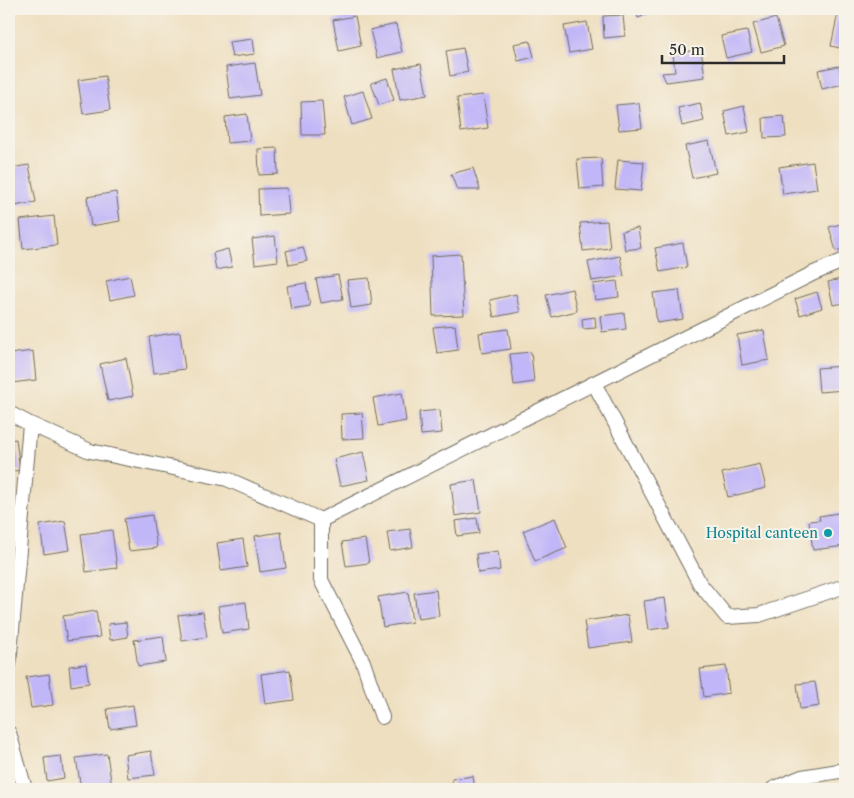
<svg xmlns="http://www.w3.org/2000/svg" width="854" height="798" font-family="'Libre Caslon Text',serif">
<rect width="100%" height="100%" fill="#f7f3e8"/>
<filter id="ink" filterUnits="userSpaceOnUse"><feTurbulence type="fractalNoise" baseFrequency=".02" numOctaves="2"/><feDisplacementMap in="SourceGraphic" scale="10" xChannelSelector="R" yChannelSelector="G"/><feConvolveMatrix kernelMatrix="1 2 1 2 8 2 1 2 1" color-interpolation-filters="sRGB"/></filter>
<filter id="wash" filterUnits="userSpaceOnUse"><feTurbulence type="fractalNoise" baseFrequency=".0096" numOctaves="4" result="noise"/><feDisplacementMap in="SourceGraphic" scale="20" xChannelSelector="R" yChannelSelector="G"/><feGaussianBlur stdDeviation="1.12" result="paint"/><feColorMatrix in="noise" values="0 0 0 0 0 0 0 0 0 0 0 0 0 0 0 0 0 1.4 0 .05"/><feComposite in="paint" operator="in"/></filter>
<g filter="url(#wash)">
<rect width="100%" height="100%" fill="#eedfc0"/>
<g id="blocks">
<path fill="#c1b6f8" d="M394 9H423V10L395 15Z
M635 9H661L638 18Z
M838 13 845 15V49L831 46Z
M623 15 625 36 604 38 603 16Z
M355 16 361 46 339 51 333 20Z
M776 18 784 46 761 52 753 24Z
M587 22 592 49 569 53 564 26Z
M396 24 402 52 377 58 370 30Z
M747 31 752 52 726 58 721 36Z
M253 39 255 54 232 57 229 42Z
M530 41 534 57 518 61 514 44Z
M463 48 468 72 450 76 446 51Z
M701 49 705 77 666 82 662 73 675 72 673 54Z
M255 63 260 95 230 99 226 67Z
M421 64 427 95 400 100 394 69Z
M839 66 843 84 822 89 818 70Z
M105 76 110 110 83 114 78 80Z
M387 78 394 100 379 105 371 83Z
M363 91 372 119 352 125 344 97Z
M483 95 488 128 461 132 457 98Z
M322 101 325 135H302L301 102Z
M639 103 642 128 619 130 616 105Z
M700 103 704 121 682 126 678 108Z
M744 106 749 132 729 136 724 111Z
M247 114 250 141 227 143 225 117Z
M784 116 786 137 764 138 763 118Z
M709 141 716 173 692 178 685 146Z
M277 148 278 174 259 175 258 149Z
M601 158 603 187 580 189 577 159Z
M618 160 644 162 641 191 615 189Z
M813 162 817 189 783 194 779 167Z
M29 165 36 202 9 207V168Z
M473 168 480 190H457L451 174Z
M845 171V187L841 172Z
M287 188 289 214 259 216 258 189Z
M116 192 120 221 91 226 87 197Z
M54 216 57 245 23 249 20 220Z
M607 221 610 248 583 251 580 223Z
M845 223V248L836 251 829 227Z
M638 228 641 248 625 250 622 231Z
M275 236 278 261 255 264 252 239Z
M683 243 687 267 660 272 655 248Z
M303 247 307 261 289 265 286 251Z
M228 249 232 267 216 270 213 253Z
M461 254 464 315 433 316 431 256Z
M620 256 624 276 592 281 588 262Z
M338 275 343 299 321 303 316 279Z
M130 276 134 295 110 300 106 281Z
M369 278 372 305 351 308 347 280Z
M845 278V303L833 305 828 282Z
M617 281 619 297 595 300 593 284Z
M306 283 310 306 291 309 287 286Z
M572 289 577 311 552 317 546 295Z
M679 290 683 319 657 323 653 293Z
M817 292 822 308 800 315 795 299Z
M516 294 520 312 494 317 490 300Z
M624 313 626 329 602 332 600 316Z
M595 317 596 328 583 329 582 319Z
M455 325 458 350 437 353 433 327Z
M508 329 511 349 482 353 479 333Z
M764 330 769 360 742 365 737 335Z
M180 332 185 369 154 373 149 337Z
M33 351 36 380 11 383 9 354Z
M531 352 534 382 514 385 510 354Z
M126 358 133 396 108 401 100 364Z
M843 366 845 390 819 392 817 368Z
M402 393 406 421 378 426 373 398Z
M440 410 442 433 421 435 419 412Z
M362 413 364 438 342 439 341 414Z
M16 439 20 470 9 472V440Z
M363 452 369 480 340 486 334 459Z
M760 464 766 488 728 497 722 473Z
M476 480 481 512 455 516 451 484Z
M845 512V546L813 550 809 521 820 520 819 516Z
M152 515 157 548 129 551 124 519Z
M477 518 479 533 457 536 455 521Z
M555 518 567 548 535 561 523 531Z
M65 521 70 550 44 554 40 525Z
M410 529 413 547 390 551 387 532Z
M112 530 117 568 86 572 81 534Z
M281 532 286 568 260 572 255 536Z
M243 539 247 567 221 571 217 543Z
M365 539 369 563 346 566 342 542Z
M498 551 500 570 478 573 476 554Z
M436 590 439 616 418 619 414 593Z
M408 592 412 622 383 627 378 597Z
M665 598 669 627 648 630 644 601Z
M246 602 249 629 222 633 218 606Z
M96 611 100 637 67 641 63 616Z
M203 612 207 637 182 641 178 615Z
M628 615 632 642 588 648 584 621Z
M126 622 128 637 110 640 108 624Z
M163 636 166 662 138 666 134 640Z
M86 664 89 683 71 686 69 666Z
M726 666 729 693 704 697 700 669Z
M290 670 294 700 265 704 261 674Z
M49 674 53 705 31 708 26 677Z
M815 682 819 706 800 709 797 684Z
M133 705 136 725 110 729 107 709Z
M151 751 155 775 128 778 125 755Z
M107 754 112 787 81 789 76 758Z
M61 756 64 778 47 781 44 758Z
M473 776 475 789H453L452 779Z"/>
</g>
</g>
<g filter="url(#ink)">
<use href="#blocks" fill-opacity="0" stroke="#6f6a5f" stroke-width="1"/>
<g fill="none" stroke-linecap="round" stroke-linejoin="round">
<defs>
<path id="street" d="M594 383 700 584 727 617 759 615 845 586
M9 413 30 424 90 451 227 479 321 520 814 273 845 260
M321 520V580L363 662 382 717
M9 664 30 424
M9 733 25 789
M773 789 802 777 839 771 845 772"/>
</defs>
<use href="#street" stroke="#6f6a5f" stroke-width="16"/>
<use href="#street" stroke="#fff" stroke-width="14"/>
</g>
</g>
<circle fill="#0f9aa8" stroke="#f7f3e8" stroke-width="2" cx="828" cy="533" r="5"/>
<g text-anchor="middle" dominant-baseline="central" stroke-width="4" stroke-linejoin="round" paint-order="stroke">
<g font-size="14" fill="#0d838f" stroke="#f7f3e8" text-anchor="end">
<text x="818" y="533">Hospital canteen</text>
</g>
</g>
<rect width="854" height="798" fill="none" stroke="#f7f3e8" stroke-width="30"/>
<path d="M662 55v8h122v-8" fill="none" stroke="#2b2b2b" stroke-width="2.5"/>
<text x="669" y="55" font-size="15" fill="#2b2b2b" stroke="#f7f3e8" stroke-width="4" paint-order="stroke">50 m</text>
</svg>
